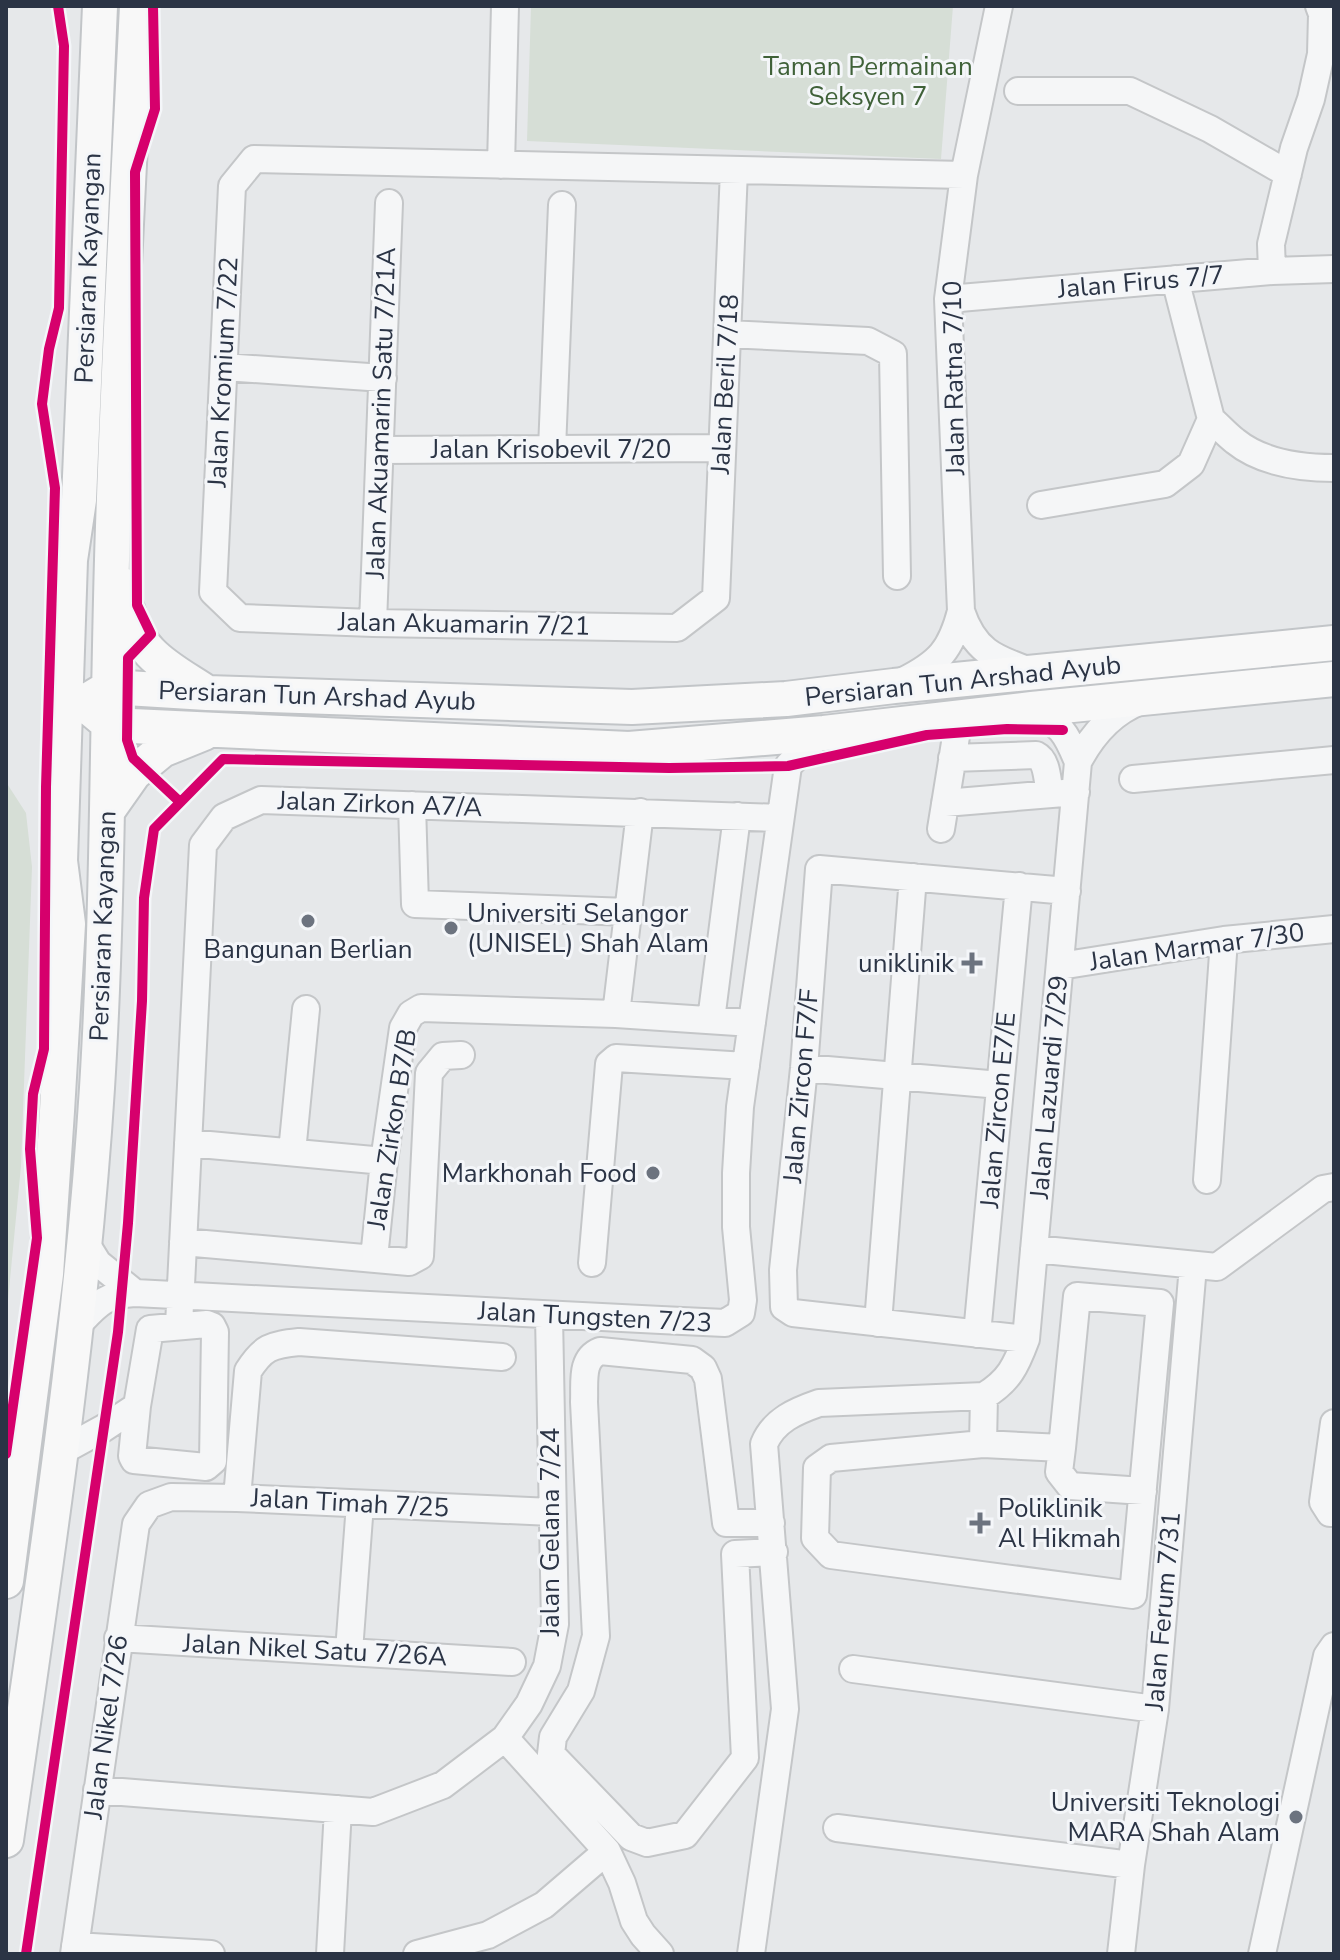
<svg xmlns="http://www.w3.org/2000/svg" width="1340" height="1960" font-family="'Nunito Sans',sans-serif">
<rect width="100%" height="100%" fill="#e6e8ea"/>
<path fill="#d6ded6" d="M531 6H953L941 159 527 141Z
M6 782 26 813 32 867 21 1166 6 1321Z"/>
<g fill="none" stroke-linecap="round" stroke-linejoin="round">
<defs>
<path id="minor" d="M999 6 964 175 948 299 961 611C974 650 993 658 1030 671
M1018 91H1130L1210 129 1288 174
M501 165 505 6
M734 170 716 598 677 628 373 623 240 618 213 592 232 186 254 159 964 175
M1272 271 1271 244 1294 148 1311 99 1321 54 1322 14 1319 6
M948 299 1272 271 1334 269
M727 334 868 341 893 354 897 576
M224 367 383 378
M1211 419C1219 426 1227 435 1235 441 1262 463 1300 468 1334 468
M552 449 562 205
M381 450 722 448
M1041 505 1165 484 1191 464 1211 419 1175 279
M373 623 389 203
M903 681C939 663 951 650 961 611
M1032 709C1061 725 1066 732 1078 762
M952 758 1036 755C1048 761 1047 781 1050 794
M1133 779 1334 760
M945 803 1076 792
M412 805 415 904 628 912
M941 829 959 718
M1060 966 1224 940 1334 929
M616 1014 640 812
M711 1020 737 816
M804 1068 1000 1085
M188 1143 384 1161
M292 1152 306 1009
M1207 1180 1224 940
M85 1242 98 1263 135 1293
M183 1242 409 1262 420 1256 429 1073 443 1056 461 1055
M1034 1249 1217 1267 1323 1189 1334 1187
M374 1258 384 1161 403 1028 411 1014 421 1008 616 1014 752 1023
M592 1263 609 1064 616 1058 746 1066
M878 1323 913 877
M207 1324 212 1326 215 1332 213 1461 206 1467 134 1460 132 1456 137 1406 150 1329Z
M179 1325 203 845 224 817 261 800 780 818
M76 1327C97 1305 103 1295 135 1293L661 1320 725 1323 741 1313 743 1300 736 1227V1173L740 1107 788 766 809 744 824 733
M977 1334 1019 886
M1026 1339 793 1313 784 1307 783 1270 804 1068 819 869 1067 891
M1334 1423 1323 1502 1330 1513H1334
M983 1444 984 1396
M1062 1448 983 1444 831 1458 817 1468 815 1538 831 1555 1133 1595 1160 1303 1077 1296 1062 1448 1059 1472 1070 1486 1143 1491
M62 1451 104 1428 137 1406
M237 1498 248 1371C263 1347 271 1345 299 1342L502 1357
M771 1523H726L708 1379 703 1368 692 1360 600 1351C580 1359 585 1383 584 1402L596 1636 581 1691 553 1737 551 1754 631 1837 647 1843 685 1835 745 1758 735 1554 774 1552
M118 1638 512 1662
M349 1651 360 1504
M853 1669 1155 1709
M505 1738 607 1851 622 1883 634 1921 643 1935 660 1954
M97 1790 373 1812 443 1785 505 1738 529 1704 547 1666 555 1624 549 1316
M837 1828 1131 1865
M75 1946 211 1954
M74 1954 136 1524 149 1505 171 1497 237 1498 552 1512
M330 1954 338 1809
M417 1954 488 1935 544 1905 607 1851
M751 1954 785 1709 764 1444C774 1420 796 1411 819 1403L984 1396C1009 1381 1016 1366 1026 1339L1078 762C1092 735 1112 712 1141 701
M1121 1954 1131 1865 1155 1709 1193 1266
M1262 1954 1327 1656 1334 1646"/>
<path id="major" d="M119 583C126 606 133 635 150 652 166 669 188 680 207 693
M90 699 110 687 207 693 632 707 786 699 894 686 1334 643
M92 710 110 725 629 749 824 733 1032 709 1334 679
M108 810 134 773 162 750 204 733
M6 1581 46 1274 57 1111 68 924 60 861 70 560 79 500 100 6
M6 1840C42 1590 81 1340 97 1088 108 912 107 736 112 560 117 376 128 191 137 6"/>
</defs>
<use href="#minor" stroke="#c4c6c8" stroke-width="30"/>
<use href="#major" stroke="#c2c5c8" stroke-width="38"/>
<use href="#minor" stroke="#f5f6f7" stroke-width="26"/>
<use href="#major" stroke="#f8f8f8" stroke-width="34"/>
<defs>
<path id="cycleway" d="M153 6 155 109 135 172 137 605 151 634 128 658 127 740 133 758 180 802
M6 1454 37 1238 30 1149 33 1094 44 1049 46 787 55 488 42 404 49 349 59 308 64 46 58 6
M26 1954 118 1332 128 1223 142 1001 144 898 154 829 223 759 669 768 788 766 927 735 1007 729 1063 730"/>
</defs>
<use href="#cycleway" stroke="#f4f6f9" stroke-width="15"/>
<use href="#cycleway" stroke="#d6006c" stroke-width="10"/>
</g>
<g fill="#6c737f" stroke="#f4f6f9" stroke-width="3">
<circle cx="308" cy="921" r="8"/>
<circle cx="451" cy="928" r="8"/>
<path d="M968 951h8v8h8v8h-8v8h-8v-8h-8v-8h8z"/>
<circle cx="653" cy="1173" r="8"/>
<path d="M976 1511h8v8h8v8h-8v8h-8v-8h-8v-8h8z"/>
<circle cx="1296" cy="1817" r="8"/>
</g>
<g text-anchor="middle" dominant-baseline="central" stroke-width="6" stroke-linejoin="round" paint-order="stroke">
<g font-size="26" fill="#3f6138" stroke="#f4f6f9">
<text x="868" y="66">Taman Permainan<tspan x="868" dy="30">Seksyen 7</tspan></text>
</g>
<g font-size="26" fill="#2b3445" stroke="#f4f6f9">
<text transform="translate(88 268) rotate(-88)">Persiaran Kayangan</text>
<text transform="translate(1141 282) rotate(-5)">Jalan Firus 7/7</text>
<text transform="translate(223 372) rotate(-87)">Jalan Kromium 7/22</text>
<text transform="translate(954 378) rotate(-91)">Jalan Ratna 7/10</text>
<text transform="translate(725 384) rotate(-87)">Jalan Beril 7/18</text>
<text transform="translate(381 413) rotate(-88)">Jalan Akuamarin Satu 7/21A</text>
<text x="551" y="449">Jalan Krisobevil 7/20</text>
<text transform="translate(464 624) rotate(1)">Jalan Akuamarin 7/21</text>
<text transform="translate(963 681) rotate(-6)">Persiaran Tun Arshad Ayub</text>
<text transform="translate(317 696) rotate(2)">Persiaran Tun Arshad Ayub</text>
<text transform="translate(380 804) rotate(2)">Jalan Zirkon A7/A</text>
<text transform="translate(103 926) rotate(-88)">Persiaran Kayangan</text>
<text transform="translate(1197 947) rotate(-8)">Jalan Marmar 7/30</text>
<text transform="translate(801 1086) rotate(-85)">Jalan Zircon F7/F</text>
<text transform="translate(1049 1087) rotate(-85)">Jalan Lazuardi 7/29</text>
<text transform="translate(998 1110) rotate(-85)">Jalan Zircon E7/E</text>
<text transform="translate(392 1129) rotate(-81)">Jalan Zirkon B7/B</text>
<text transform="translate(595 1317) rotate(3)">Jalan Tungsten 7/23</text>
<text transform="translate(350 1503) rotate(3)">Jalan Timah 7/25</text>
<text transform="translate(550 1532) rotate(-90)">Jalan Gelana 7/24</text>
<text transform="translate(1163 1611) rotate(-85)">Jalan Ferum 7/31</text>
<text transform="translate(315 1650) rotate(3)">Jalan Nikel Satu 7/26A</text>
<text transform="translate(106 1727) rotate(-82)">Jalan Nikel 7/26</text>
</g>
<g font-size="26" fill="#2b3445" stroke="#f4f6f9" text-anchor="end">
<text x="467" y="913" text-anchor="start">Universiti Selangor<tspan x="467" dy="30">(UNISEL) Shah Alam</tspan></text>
<text x="308" y="949" text-anchor="middle">Bangunan Berlian</text>
<text x="954" y="963">uniklinik</text>
<text x="637" y="1173">Markhonah Food</text>
<text x="998" y="1508" text-anchor="start">Poliklinik<tspan x="998" dy="30">Al Hikmah</tspan></text>
<text x="1280" y="1802">Universiti Teknologi<tspan x="1280" dy="30">MARA Shah Alam</tspan></text>
</g>
</g>
<rect width="1340" height="1960" fill="none" stroke="#2b3445" stroke-width="16"/>
</svg>
